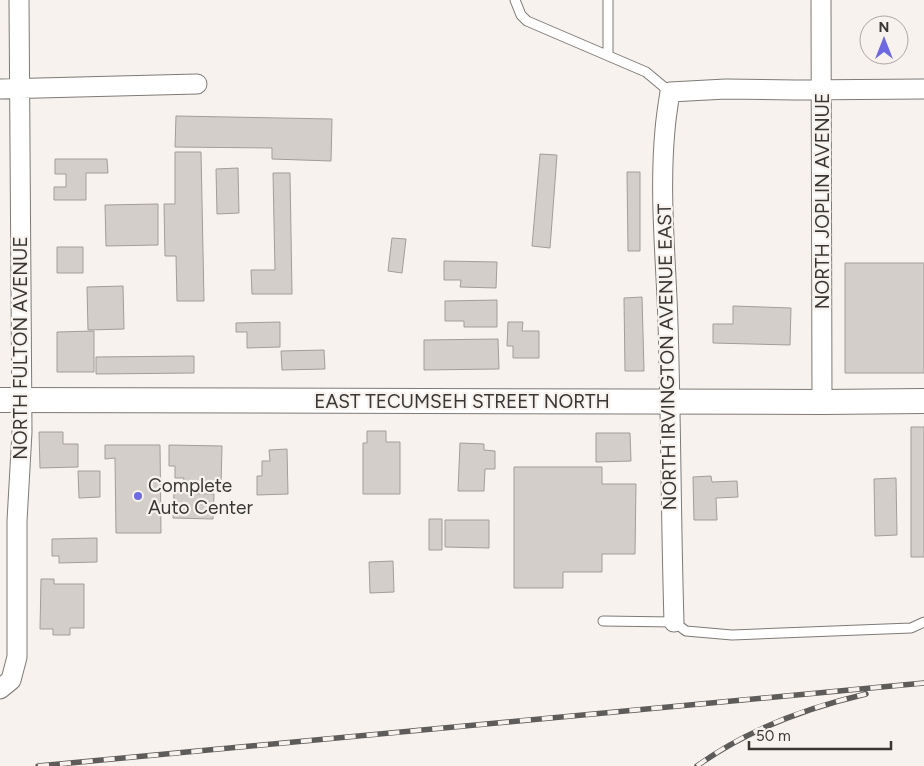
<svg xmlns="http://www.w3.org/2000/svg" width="924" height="766" font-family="Figtree,sans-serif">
<rect width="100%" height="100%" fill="#f7f2ed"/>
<path fill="#d3cec9" stroke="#a19d98" d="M176 116 332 119 331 161 272 159V148L175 147Z
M175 152H201L204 301H177L176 256H165L164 204H175Z
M540 154 557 155 550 248 532 246Z
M55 159H107L108 173H86V200H54V187H66V174H55Z
M238 168 239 213 217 214 216 169Z
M627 172H640V251H628Z
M273 173H290L292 294H252L251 270H275Z
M158 204V245L106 246 105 205Z
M392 238 406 239 402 273 388 271Z
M57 247H83V273H57Z
M444 261 497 262 496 288 460 287 461 280H444Z
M845 263H924V373H845Z
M123 286 124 329 88 330 87 287Z
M642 297 644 371H625L624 298Z
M497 300V327H464V321H445V301Z
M733 306 791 308 790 345 713 343V324H733Z
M280 322V347L247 348V332H236V323Z
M508 322H523L522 331H539V358H513V346H507Z
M94 331V372H57V332Z
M498 339 499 369 424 370V340Z
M324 350 325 369 282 370 281 351Z
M194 356V373L96 374V357Z
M911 427H924V557H911Z
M367 431H386V442H400V494H363V443H367Z
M39 432H63V444H78V467L40 468Z
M596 433H630L631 461 596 462Z
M460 443 484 444V450L495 451V469H485L484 491H458Z
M105 445H160L161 533H116L115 458 105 459Z
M169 445 222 446 221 484H183L184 478H175V466H169Z
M287 449 288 494 257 495V476H262V461H270L269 450Z
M514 467H602V484H636L635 554H602V572H563V588H514Z
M78 471H100V497L79 498Z
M711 476 712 482 737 481 738 497 716 498 717 520H694L693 477Z
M896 478 897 535 875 536 874 479Z
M174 493 214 494 213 519 173 518Z
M429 519H442V550H429Z
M445 520H489V548L445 547Z
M97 538V562L59 563V556H52V539Z
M393 561 394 592 370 593 369 562Z
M41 579H54V584H84V628H70V635H53V629H40Z"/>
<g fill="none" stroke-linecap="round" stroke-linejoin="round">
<defs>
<path id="service" d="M515 0 521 15 527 21 646 72 670 92
M608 55V0
M603 621 674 622 686 631 732 635 911 628 924 622"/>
<path id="minor" d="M821 0 822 402
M0 89 197 84
M674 622C671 523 671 423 668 323 666 259 659 194 665 130 666 117 668 105 670 92L726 89 795 90 924 89
M0 689 11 680 17 657V521L22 432 19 0"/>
<path id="tertiary" d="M0 400 822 402 924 401"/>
</defs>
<use href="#service" stroke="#7e7a76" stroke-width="11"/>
<use href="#minor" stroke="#7e7a76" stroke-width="21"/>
<use href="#tertiary" stroke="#7e7a76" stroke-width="26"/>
<use href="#service" stroke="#fff" stroke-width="9"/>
<use href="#minor" stroke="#fff" stroke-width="19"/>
<use href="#tertiary" stroke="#fff" stroke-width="24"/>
<defs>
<path id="rail" d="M38 766 924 683
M697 766C748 729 806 708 866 694"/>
</defs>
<use href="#rail" stroke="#5e5c5a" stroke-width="5.5"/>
<use href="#rail" stroke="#f7f2ed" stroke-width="4" stroke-dasharray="11" stroke-linecap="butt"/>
</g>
<circle fill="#6c69e3" stroke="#f7f2ed" stroke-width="2" cx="138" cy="496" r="5"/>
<g text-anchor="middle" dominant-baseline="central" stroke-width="4.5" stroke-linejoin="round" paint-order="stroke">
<g font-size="19" fill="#383735" stroke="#f7f2ed">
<text transform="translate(822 201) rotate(-90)">NORTH JOPLIN AVENUE</text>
<text transform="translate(20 348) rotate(-90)">NORTH FULTON AVENUE</text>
<text transform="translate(667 357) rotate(-91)">NORTH IRVINGTON AVENUE EAST</text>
<text x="462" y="401">EAST TECUMSEH STREET NORTH</text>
</g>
<g font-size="19" fill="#383735" stroke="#f7f2ed" text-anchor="start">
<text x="148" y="485">Complete<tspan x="148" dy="22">Auto Center</tspan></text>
</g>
</g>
<g transform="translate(884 40)"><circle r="24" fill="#f7f2ed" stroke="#aba7a3"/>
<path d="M0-4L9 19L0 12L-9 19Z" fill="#6c69e3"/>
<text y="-8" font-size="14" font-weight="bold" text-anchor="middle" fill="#383735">N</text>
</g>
<path d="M749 741v8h142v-8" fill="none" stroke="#383735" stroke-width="2.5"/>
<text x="756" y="741" font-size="15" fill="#383735" stroke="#f7f2ed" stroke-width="4" paint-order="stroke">50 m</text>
</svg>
